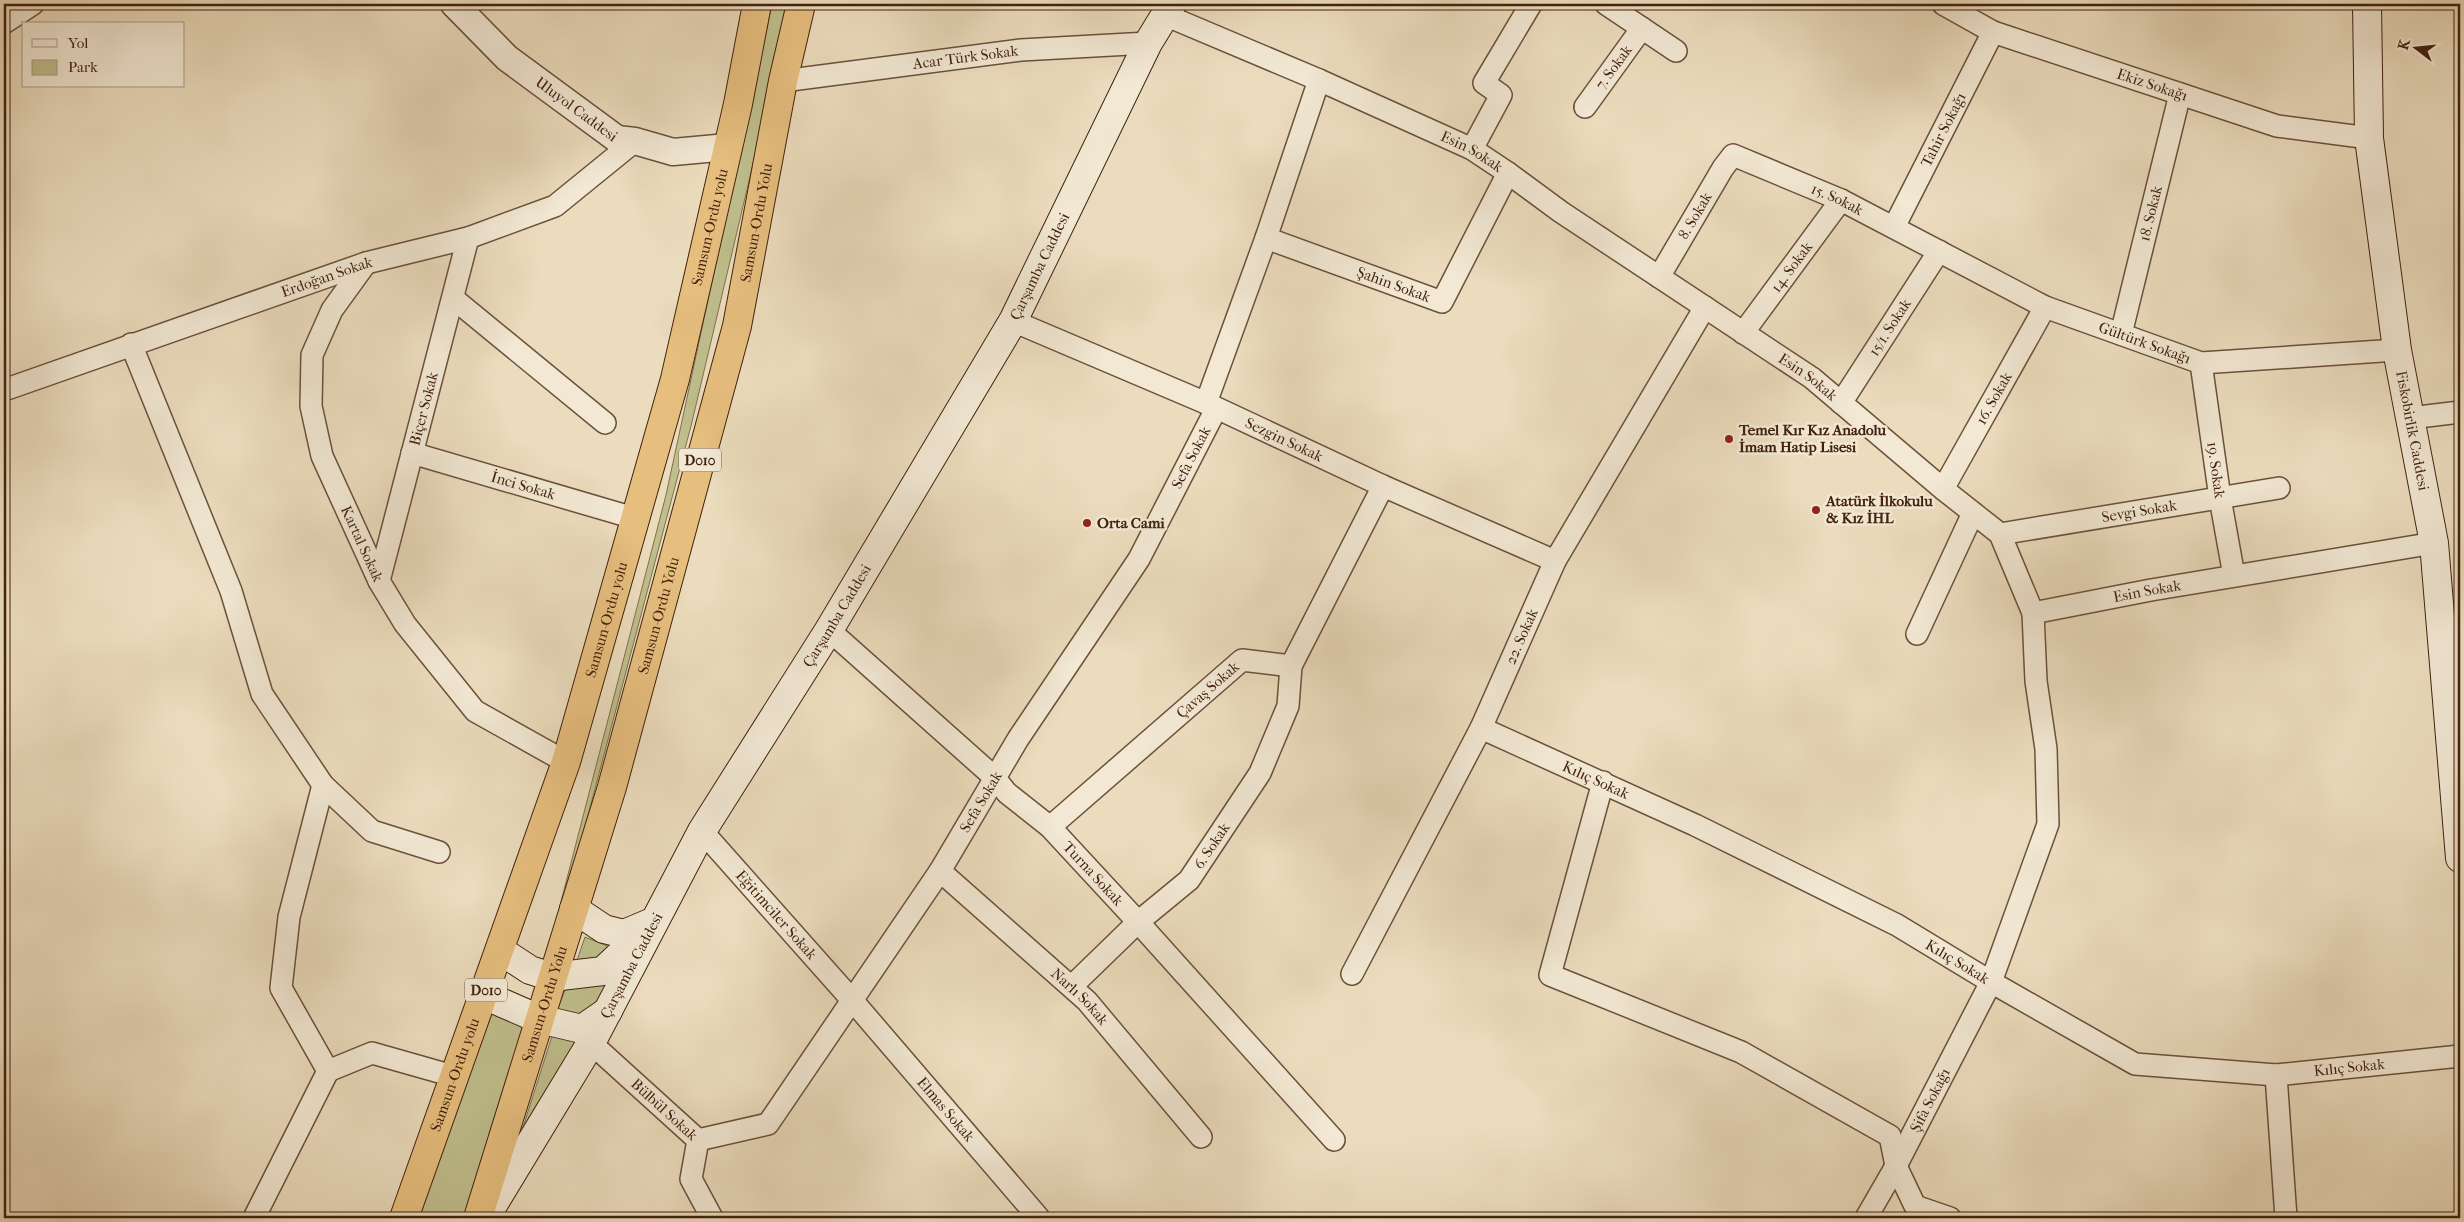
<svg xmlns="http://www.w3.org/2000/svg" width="2464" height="1222" font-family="'IM FELL French Canon',serif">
<rect width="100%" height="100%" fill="#ebdcbd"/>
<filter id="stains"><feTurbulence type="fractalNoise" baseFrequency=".004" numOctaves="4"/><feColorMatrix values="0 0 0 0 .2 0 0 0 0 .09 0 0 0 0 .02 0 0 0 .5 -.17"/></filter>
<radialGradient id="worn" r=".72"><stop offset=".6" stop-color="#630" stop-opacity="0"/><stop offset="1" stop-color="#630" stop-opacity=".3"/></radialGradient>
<path fill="#bfbe8c" stroke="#80704d" d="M772 4H786L776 67 691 426 560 921H556L666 495Z
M585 937 622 952 575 966Z
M633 969 594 1020 557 1010 565 990Z
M484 995 539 1019 478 1218H404Z
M553 1033 581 1043 516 1149Z"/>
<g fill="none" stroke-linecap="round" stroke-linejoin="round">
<defs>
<g id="minor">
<path d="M1606 4 1676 51"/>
<path id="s1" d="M1943 4 1993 32 2277 126 2369 138"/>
<path id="s2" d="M1165 15 1319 80 1472 149 1508 173 1561 212 1812 378 1943 489 2000 534 2033 613 2151 590 2434 543"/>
<path d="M4 23 33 4"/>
<path id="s3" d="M783 81 1021 50 1148 43"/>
<path id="s4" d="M1585 107 1642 28"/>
<path d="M1472 149 1501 95 1484 83 1531 4"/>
<path id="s5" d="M1894 227 1993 32"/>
<path id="s6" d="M1266 238 1442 302 1508 173"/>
<path id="s7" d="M366 263 332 310 312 355 311 406 322 456 379 581 405 624 475 711 566 762"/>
<path id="s8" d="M1659 277 1723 168 1733 155 1841 200 2045 307 2201 363 2397 350"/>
<path d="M454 299 605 423"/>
<path id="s9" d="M1013 321 1206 403 1383 486 1555 561"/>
<path id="s10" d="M1743 333 1841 200"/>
<path id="s11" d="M2121 334 2180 94"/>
<path d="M131 344 231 591 262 694 323 785 372 831 439 852"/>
<path id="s12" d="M2201 363 2220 498 2234 576"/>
<path id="s13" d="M4 390 366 263 468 238 555 206 635 141"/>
<path d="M1206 403 1266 238 1319 80"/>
<path id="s14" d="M1841 403 1939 251"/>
<path d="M2410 418 2460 412"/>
<path id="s15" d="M412 453 634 518"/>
<path id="s16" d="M1943 489 2045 307"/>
<path id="s17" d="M2000 534 2279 488"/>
<path id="s18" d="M379 581 468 238"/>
<path id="s19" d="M829 630 994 777 1007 793 1050 827 1138 922 1334 1140"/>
<path d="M1917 634 1973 513"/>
<path id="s20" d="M1481 728 1695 825 1897 925 1991 982 2135 1064 2276 1075 2460 1056"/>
<path d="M1603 782 1550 975 1741 1052 1890 1136 1896 1166 1915 1206 1950 1218"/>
<path id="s21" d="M1050 827 1242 660 1291 666 1383 486"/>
<path id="s22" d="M702 831 852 1000 1039 1218"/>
<path id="s23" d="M940 871 1087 1001 1201 1137"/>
<path id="s24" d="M1352 974 1481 728 1555 561 1705 307"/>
<path id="s25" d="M1072 986 1138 922 1189 880 1260 773 1288 706 1291 666"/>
<path id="s26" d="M591 1043 698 1140 691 1179 712 1218"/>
<path d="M328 1071 372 1053 453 1076"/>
<path d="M2276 1075 2286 1218"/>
<path id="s27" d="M698 1140 768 1124 940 871 1018 739 1139 559 1216 409"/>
<path d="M254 1218 328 1071 281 988 289 917 323 785"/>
<path id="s28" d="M1866 1218 1896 1166 1991 982 2048 824 2046 749 2036 681 2033 613"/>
</g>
<g id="tertiary">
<path id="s29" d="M454 4 507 58 617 139 635 141 673 152 728 147"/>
</g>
<g id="secondary">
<path id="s30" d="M2367 4 2369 138 2397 350 2434 543 2460 858"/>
<path d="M574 909 604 929 624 934 650 923"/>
<path d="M501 951 530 970 552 977 603 971 639 937"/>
<path d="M484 995 539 1019 582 1029 608 1011"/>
<path id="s31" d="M485 1218 591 1043 702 831 829 630 1013 321 1148 43 1172 4"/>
</g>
<g id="trunk">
<path id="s32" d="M404 1218 566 762 675 379 738 104 757 4"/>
<path id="s33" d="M478 1218 612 787 737 326 783 81 801 4"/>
</g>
</defs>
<use href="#minor" stroke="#6c503a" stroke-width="24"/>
<use href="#tertiary" stroke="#6c503a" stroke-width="29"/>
<use href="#secondary" stroke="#42210e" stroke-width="30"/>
<use href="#trunk" stroke="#42210e" stroke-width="30"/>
<use href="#minor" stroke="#f2e8d4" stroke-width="21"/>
<use href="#tertiary" stroke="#f2e8d4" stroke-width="26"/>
<use href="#secondary" stroke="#f2e8d4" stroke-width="28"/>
<use href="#trunk" stroke="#e6be7e" stroke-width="28"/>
</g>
<g fill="#8f2418" stroke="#f2e8d4" stroke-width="2">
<circle cx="1729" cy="439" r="5"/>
<circle cx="1816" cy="510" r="5"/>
<circle cx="1087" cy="523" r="5"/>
</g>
<g text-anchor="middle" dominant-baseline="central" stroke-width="5" stroke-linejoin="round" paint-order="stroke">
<g fill="#f2e8d4" stroke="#775d49" stroke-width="1">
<rect x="679" y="448.5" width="42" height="23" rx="4"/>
<rect x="465" y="978.5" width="42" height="23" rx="4"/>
</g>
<g font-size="14" font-weight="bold" fill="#42210e">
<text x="700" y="460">D010</text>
<text x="486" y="990">D010</text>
</g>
<g font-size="15" fill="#42210e" stroke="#f2e8d4">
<text stroke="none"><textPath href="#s3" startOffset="184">Acar Türk Sokak</textPath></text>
<text stroke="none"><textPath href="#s4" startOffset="49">7. Sokak</textPath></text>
<text stroke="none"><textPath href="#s1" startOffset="225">Ekiz Sokağı</textPath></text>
<text stroke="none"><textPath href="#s29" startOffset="162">Uluyol Caddesi</textPath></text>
<text stroke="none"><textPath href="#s5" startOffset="109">Tahir Sokağı</textPath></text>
<text stroke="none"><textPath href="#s2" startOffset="336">Esin Sokak</textPath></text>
<text stroke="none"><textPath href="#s8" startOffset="256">15. Sokak</textPath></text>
<text stroke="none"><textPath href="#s11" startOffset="124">18. Sokak</textPath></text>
<text stroke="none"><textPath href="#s8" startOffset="71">8. Sokak</textPath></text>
<text stroke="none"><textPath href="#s33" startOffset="1034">Samsun-Ordu Yolu</textPath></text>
<text stroke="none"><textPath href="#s32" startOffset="1038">Samsun-Ordu yolu</textPath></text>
<text stroke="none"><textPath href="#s31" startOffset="1102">Çarşamba Caddesi</textPath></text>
<text stroke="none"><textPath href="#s10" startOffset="82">14. Sokak</textPath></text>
<text stroke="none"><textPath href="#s13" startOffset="342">Erdoğan Sokak</textPath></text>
<text stroke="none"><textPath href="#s6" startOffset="136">Şahin Sokak</textPath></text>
<text stroke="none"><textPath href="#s14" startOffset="90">15/1. Sokak</textPath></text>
<text stroke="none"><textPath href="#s8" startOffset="596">Gültürk Sokağı</textPath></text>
<text stroke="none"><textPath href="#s2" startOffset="741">Esin Sokak</textPath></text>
<text stroke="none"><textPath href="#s16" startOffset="104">16. Sokak</textPath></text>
<text stroke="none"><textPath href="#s18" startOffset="178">Biçer Sokak</textPath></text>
<text stroke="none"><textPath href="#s30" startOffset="430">Fiskobirlik Caddesi</textPath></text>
<text stroke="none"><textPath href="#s9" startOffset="296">Sezgin Sokak</textPath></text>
<text stroke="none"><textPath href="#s27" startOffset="862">Sefa Sokak</textPath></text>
<text stroke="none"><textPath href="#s12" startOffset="108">19. Sokak</textPath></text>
<text stroke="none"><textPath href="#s15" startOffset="116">İnci Sokak</textPath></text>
<text stroke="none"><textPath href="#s17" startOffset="141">Sevgi Sokak</textPath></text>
<text stroke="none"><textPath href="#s7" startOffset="306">Kartal Sokak</textPath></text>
<text stroke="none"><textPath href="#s2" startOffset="1191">Esin Sokak</textPath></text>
<text stroke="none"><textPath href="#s33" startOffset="629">Samsun-Ordu Yolu</textPath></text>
<text stroke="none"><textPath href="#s31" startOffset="698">Çarşamba Caddesi</textPath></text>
<text stroke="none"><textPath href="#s32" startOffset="632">Samsun-Ordu yolu</textPath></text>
<text stroke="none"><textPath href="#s24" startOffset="378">22. Sokak</textPath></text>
<text stroke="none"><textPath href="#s21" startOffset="209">Çavaş Sokak</textPath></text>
<text stroke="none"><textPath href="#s20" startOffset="126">Kılıç Sokak</textPath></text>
<text stroke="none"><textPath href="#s27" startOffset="458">Sefa Sokak</textPath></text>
<text stroke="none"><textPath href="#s25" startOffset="199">6. Sokak</textPath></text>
<text stroke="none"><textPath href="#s19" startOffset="360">Turna Sokak</textPath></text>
<text stroke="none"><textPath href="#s22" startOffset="112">Eğitimciler Sokak</textPath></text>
<text stroke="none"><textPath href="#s20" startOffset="531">Kılıç Sokak</textPath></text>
<text stroke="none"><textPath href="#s31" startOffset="292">Çarşamba Caddesi</textPath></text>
<text stroke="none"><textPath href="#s23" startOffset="188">Narlı Sokak</textPath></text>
<text stroke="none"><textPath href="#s33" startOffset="224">Samsun-Ordu Yolu</textPath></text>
<text stroke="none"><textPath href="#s20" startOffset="951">Kılıç Sokak</textPath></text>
<text stroke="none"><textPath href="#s32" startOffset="152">Samsun-Ordu yolu</textPath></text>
<text stroke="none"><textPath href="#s28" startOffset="134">Şifa Sokağı</textPath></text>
<text stroke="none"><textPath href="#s22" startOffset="370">Elmas Sokak</textPath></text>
<text stroke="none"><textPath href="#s26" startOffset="99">Bülbül Sokak</textPath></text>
</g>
<g font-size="15" font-weight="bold" fill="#42210e" stroke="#f2e8d4" text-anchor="start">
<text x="1739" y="430">Temel Kır Kız Anadolu<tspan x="1739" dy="17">İmam Hatip Lisesi</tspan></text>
<text x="1826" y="501">Atatürk İlkokulu<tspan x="1826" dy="17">&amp; Kız İHL</tspan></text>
<text x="1097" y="523">Orta Cami</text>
</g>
</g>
<rect width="2464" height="1222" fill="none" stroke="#ebdcbd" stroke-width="20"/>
<rect x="5" y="5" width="2454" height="1212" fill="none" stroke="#42210e" stroke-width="2.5"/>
<rect x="10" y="10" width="2444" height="1202" fill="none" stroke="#42210e"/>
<rect x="22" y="22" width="162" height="65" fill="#f2e8d4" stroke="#ac9885"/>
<rect x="32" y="39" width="25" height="8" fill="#f2e8d4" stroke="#ac9885"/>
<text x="68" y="48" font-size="15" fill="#42210e">Yol</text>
<rect x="32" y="60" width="25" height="15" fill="#bfbe8c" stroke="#ac9885"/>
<text x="68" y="72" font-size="15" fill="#42210e">Park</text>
<g transform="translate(2416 48) rotate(286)" stroke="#f2e8d4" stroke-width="4" paint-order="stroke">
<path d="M0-4L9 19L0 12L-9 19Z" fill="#42210e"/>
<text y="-8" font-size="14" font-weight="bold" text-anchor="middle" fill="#42210e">K</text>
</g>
<rect width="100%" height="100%" filter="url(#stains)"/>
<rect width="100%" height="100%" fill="url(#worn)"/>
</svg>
